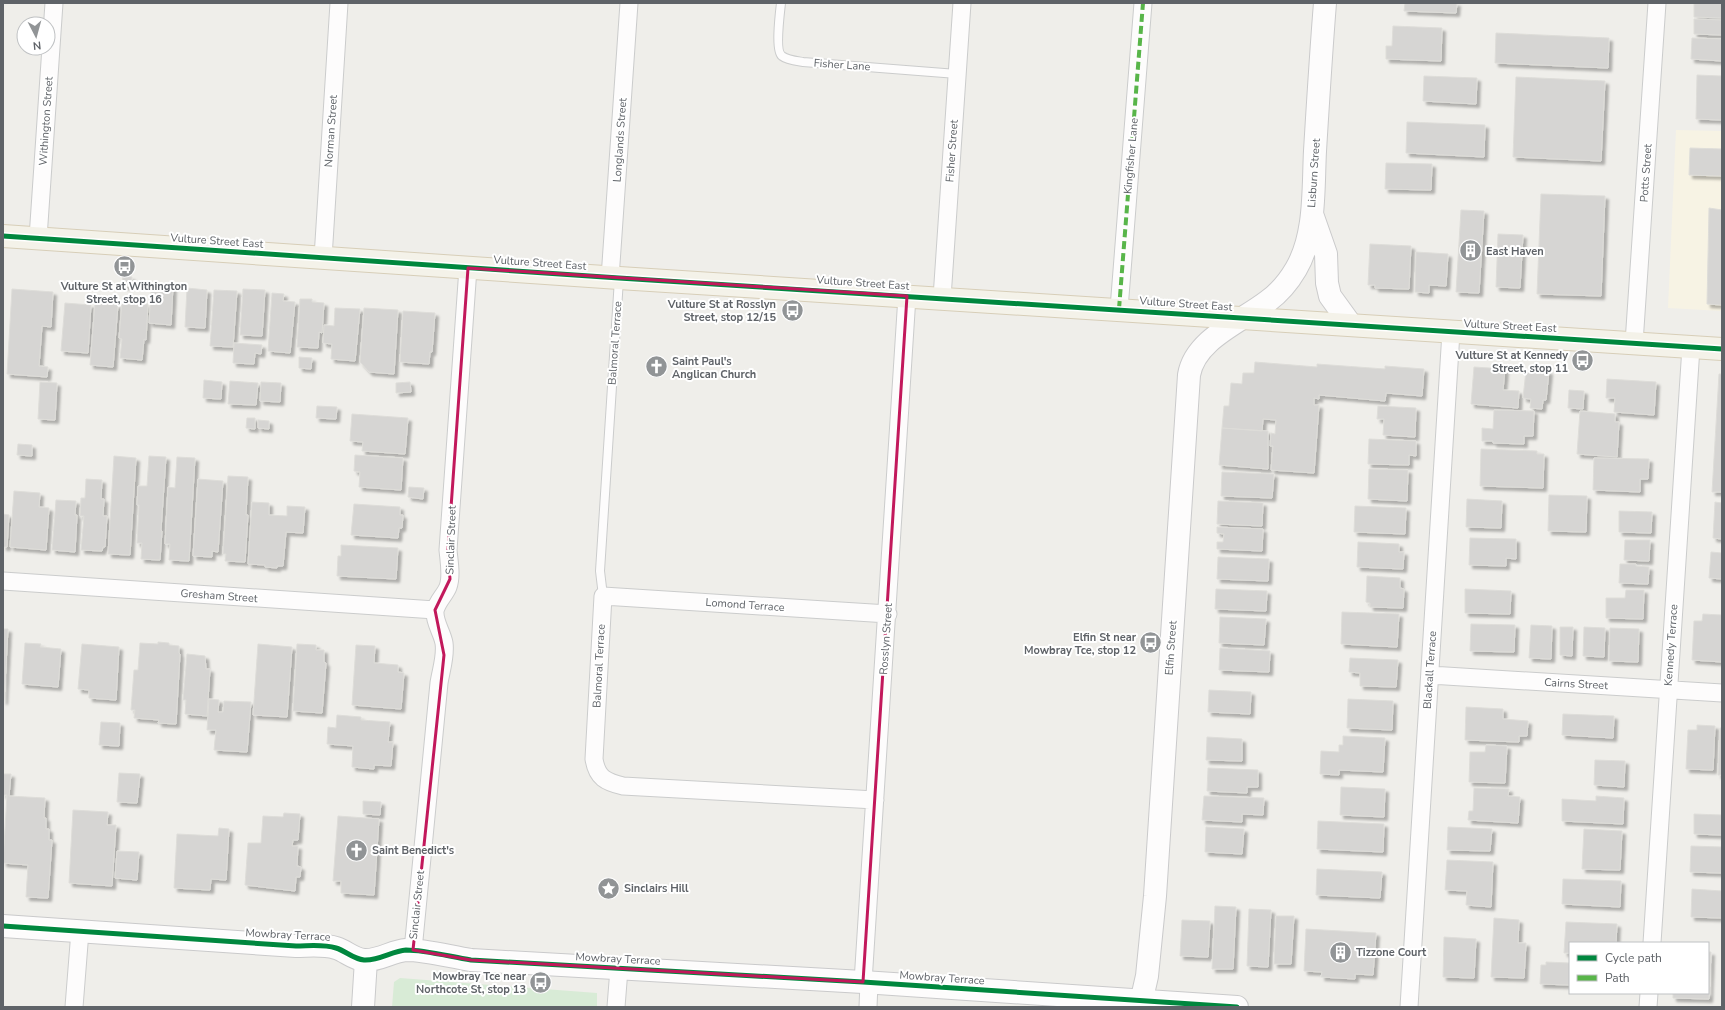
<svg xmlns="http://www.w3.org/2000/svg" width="1725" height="1010" font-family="'Nunito Sans',sans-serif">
<defs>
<filter id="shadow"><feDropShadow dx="3.5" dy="3.5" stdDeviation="1" flood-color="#0004"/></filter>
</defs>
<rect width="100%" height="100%" fill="#efeeea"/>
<path fill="#f7f3e4" d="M1676 130 1722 131V311L1668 308Z"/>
<path fill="#d8ebd6" d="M400 978 597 993V1007H392L394 982Z"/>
<path fill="#d6d5d3" stroke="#deddd9" filter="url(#shadow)" d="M1405 3H1457L1456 13 1404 11Z
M1694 3H1722V18L1694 17Z
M1694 19 1722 20V35L1694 34Z
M1393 26 1442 28 1441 61 1386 59V46H1392Z
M1496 33 1609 38 1608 68 1495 63Z
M1692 38 1722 39V61L1691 59Z
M1697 75 1722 76V120L1696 119Z
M1424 76 1477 78 1476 104 1423 101Z
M1516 77 1605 81 1601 161 1513 157Z
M1407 122 1485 125 1484 157 1406 153Z
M1690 148 1722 149V176L1689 175Z
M1386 163 1432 164 1431 190 1385 189Z
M1541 194 1605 196 1601 296 1537 294Z
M1709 208 1722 210V305L1707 304Z
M1461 210 1484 211 1479 293 1456 292Z
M1498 234 1523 235 1520 288 1496 287Z
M1370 244 1411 246 1409 289 1375 288V285H1368Z
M1416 252 1448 254 1446 286 1429 285V293L1415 292Z
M123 276 132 277 131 286H122Z
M160 284 173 286 171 325 149 323 151 291 159 292Z
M187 288 207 290 205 328 185 327Z
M12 289 53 292 51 327 42 326 39 366 48 367 47 377 7 374Z
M243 289 265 290 262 336 240 335Z
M214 290 237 291 233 347 210 346Z
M272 293 284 294 283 301 295 302 290 353 268 351Z
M300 299H312V302L324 303 322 333 319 332 318 348 297 347Z
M122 302 148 304 146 340 144 339 142 360 120 358 122 339 119 338Z
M65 303 91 305 88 353 61 351Z
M95 303 118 305 113 367 90 365Z
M335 308 360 309 355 361 331 359 332 344 323 343 324 325 334 326Z
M364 308 398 310 394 374 369 372 360 362Z
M403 311 435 313 432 352H430L429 364 400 362Z
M234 343 262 345 261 354 255 353 254 364 233 363Z
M299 357 312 358 311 369 299 368Z
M1255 362 1317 367V364L1385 369V366L1424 369 1422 396 1386 393 1385 401 1319 395V399L1314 398V405H1319L1314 473 1271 470 1273 446H1270L1271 433 1275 434 1276 420 1263 419 1262 431 1222 428 1224 406H1229L1231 383 1242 384 1243 373H1254Z
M1474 367 1505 369 1503 390 1519 391 1518 408 1471 404Z
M1526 370 1549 371 1546 400H1543L1542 409 1530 408 1531 399 1523 398Z
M1719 374H1722V492H1712Z
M1607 379 1656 382 1654 415 1614 412 1615 398H1606Z
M204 380 222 382 221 399 203 398Z
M230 381 258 383 256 405 228 404Z
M40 382 57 383 55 420 38 419Z
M261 382 281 383 280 402 260 401Z
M410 382 411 392 396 393V383Z
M1569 390 1584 391 1583 409 1568 408Z
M317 406 337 407 336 419 316 418Z
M1378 406 1416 408 1415 437 1383 435 1384 419H1377Z
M1494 410 1534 411 1533 436H1524V444L1493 443V441H1482V428L1493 429Z
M1580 411 1615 414V422H1619L1617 457 1577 454Z
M352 414 408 418 405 454 362 451 363 442 350 441Z
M247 418H255V429L246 428Z
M258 420 269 421V429L258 428Z
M1222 428 1268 431V469L1219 465Z
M1369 439 1416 441V456L1409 455V465L1368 464Z
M18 444 32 445V456L17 455Z
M1481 449 1537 451V454H1544L1543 488 1480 486Z
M355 455 403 458 401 490 359 487 360 472 354 471Z
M114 456 136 458 130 555 108 554Z
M149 456 166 457 161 530 162 531 160 560 141 559 142 543H137L139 505H137L138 486H147Z
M177 457 195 458 189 561 169 560 170 544H165L168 487 175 488Z
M1594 458 1649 459 1648 479H1640V492L1593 490Z
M1369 469 1408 470 1407 501 1368 499Z
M1222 472 1274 474 1272 498 1221 496Z
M228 476 248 477 246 515H248L245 562 225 561 226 554H223Z
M86 479 102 480 101 499H104L103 516H107L105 547H103L102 551 81 550 84 516H80L81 498H85Z
M198 479 223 481 218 552 212 551V557L193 556Z
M409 487 424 488 423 499 408 497Z
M14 491 40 493 39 507 49 508 46 550 10 547Z
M1549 495 1587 496 1586 532 1548 531Z
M1467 499 1502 501 1501 528 1466 527Z
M56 500 76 501 75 515H77L75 552 52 550Z
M1218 501 1263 503 1262 526 1217 524Z
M252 502 269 503V515L287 516V506L305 507 303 533 286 532 283 566H277V568L265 567V565L248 564Z
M1715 502 1722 503V539L1713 538Z
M354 504 400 507V515H403L402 528H399L398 538 351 535Z
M1355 506 1406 508 1405 534 1354 532Z
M1619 511 1652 512 1651 533 1619 532Z
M3 514 9 515 7 547H3Z
M1217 527 1263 529 1262 551 1217 549V542H1223L1224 534 1217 533Z
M1470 538 1516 539V559L1506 558V566L1469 565Z
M1625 540H1650L1649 561 1624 560Z
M1358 542 1399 544V552H1404L1403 569 1357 567Z
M341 545 398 548 396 579 337 576 338 556H341Z
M1711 552 1722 553V579L1709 578Z
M1218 557 1269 559 1268 581 1217 579Z
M1620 564H1636V566L1649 567 1648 584 1619 583Z
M1367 576 1400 578V588L1404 589 1403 608 1370 607V603L1366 602Z
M1216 589 1267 591 1266 611 1215 609Z
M1465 589 1511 591 1510 614 1465 613Z
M1626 590H1644L1643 619 1606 618V598H1625Z
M1342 612 1399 614 1397 647 1341 644Z
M1703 614 1722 615V662L1692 660 1694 621H1702Z
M1220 617 1266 619 1264 645 1219 643Z
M1471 624 1515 625 1514 652 1470 651Z
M1531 625 1552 626 1551 659 1529 658Z
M1560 627H1573L1572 656 1560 655Z
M1584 627 1605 628 1604 657 1583 656Z
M1610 628 1639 629 1638 662 1609 661Z
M3 629H8L4 701H3Z
M158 642 169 643V645L179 646V653L180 654 176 724 158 723 159 720 134 718 135 710H131L134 670H138L140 643 158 644Z
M25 643 41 644 40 647 61 649 58 687 22 684Z
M82 644 119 647 116 700 89 698V690L78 689Z
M258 644 292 647 287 717 253 715Z
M297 644 316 645V650H324V662L326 663 322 713 293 711Z
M356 645 375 646 374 663 398 665V672L404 673 401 709 352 705Z
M1220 648 1270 651 1269 672 1219 670Z
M187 654 205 656 206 669H210L207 716 185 714 186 700H183Z
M1350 658 1398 660 1396 687 1360 686V673L1349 672Z
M1209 690 1251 692 1250 714 1208 712Z
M209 699 219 700 218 712H223L224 701 251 702 247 752 214 750 216 730H207Z
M1348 699 1393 701 1392 730 1347 728Z
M1466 707 1503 709V719L1528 721 1527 736H1519V742L1465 740Z
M1563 714 1614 716 1613 738 1562 735Z
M337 715 361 717V720L390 722 388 742H393L391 766 374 765V769L352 767 353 746 327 744 328 727 336 728Z
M101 722 120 723 119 746 99 745Z
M1697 725 1715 726 1713 770 1686 769 1688 730H1697Z
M1720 728H1722V775H1718Z
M1343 736 1385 738 1383 772 1339 770V775L1320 774 1321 751 1339 752V745H1343Z
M1207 737 1242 739V761L1206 760Z
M1486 745 1507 746 1505 783 1469 782 1470 752H1485Z
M1595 760 1625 761 1624 787 1594 785Z
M1208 768 1258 770V787H1247V793L1207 791Z
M119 773 140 774 137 803 117 802Z
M3 774H11L9 796 45 798 44 818H46V829H49V840H52L48 898 26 897 28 865 3 863 7 795H3Z
M1341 787 1385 789 1384 817 1340 815Z
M1474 788 1509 789 1508 796 1520 797 1518 823 1468 820 1469 811H1473Z
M1204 796 1264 798 1263 815 1242 814V822L1202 820Z
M1596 796 1624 798 1623 824 1562 821V799L1596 801Z
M363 801 381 802 380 815 363 814Z
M73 810 108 812 107 825H116L112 886 69 883Z
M284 813 300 814 298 840H293L292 846H298L297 866 301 867 300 877H296L295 891 245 885 248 843H261L263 816 283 817Z
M1694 814 1722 815V835L1694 834Z
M338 816 379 819 374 895 341 893V881H333Z
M1318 821 1384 824 1383 852 1317 849Z
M1206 827 1244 829 1242 854 1205 852Z
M1448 827 1492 829 1490 851 1447 850Z
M219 828 229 829 226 880 211 879 210 890 174 888 177 834 218 836Z
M1584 829 1622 831 1620 870 1582 869Z
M1691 846 1722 847V873L1690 872Z
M117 851 139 852 137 880 115 878Z
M1447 860 1493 862 1491 907 1466 905 1467 891 1445 890Z
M1317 869 1382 872 1380 898 1316 895Z
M1563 879 1621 881 1620 907 1562 904Z
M1692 889 1722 891V918L1691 917Z
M1215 906 1236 907 1233 969H1212Z
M1249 909 1271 910 1268 967 1247 966Z
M1276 916H1294L1291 964H1274Z
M1494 918 1519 920 1518 943H1526L1524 978 1491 977Z
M1182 920 1210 921 1208 957 1180 956Z
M1566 922 1617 924 1616 943H1570V953H1564Z
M1306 929 1376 933 1373 975 1355 974V979L1321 977 1322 972 1304 971Z
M1444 937 1476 939 1474 978 1443 977Z
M1708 952H1711L1709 999 1673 998V993H1708Z
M1546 962 1570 963V985L1540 984 1541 965H1546Z"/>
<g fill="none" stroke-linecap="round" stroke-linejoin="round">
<defs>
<path id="lane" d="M781 3C780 12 775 51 782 56 787 60 797 61 803 62L957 74
M603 596 600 571 619 279"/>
<path id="street" d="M38 238 54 3
M323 258 339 3
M610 278 629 3
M942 298 962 3
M1119 309 1143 3
M1634 343 1657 3
M3 581 435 610
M1430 675 1722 693
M875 800 623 786C606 782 597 778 594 759L603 596 888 614
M1652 943 1691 347
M413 950 439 683C441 670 446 656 444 643 442 632 434 622 435 611 437 601 445 595 448 587 452 576 449 561 448 550L468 268
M863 982 907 296
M74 1007 80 931
M616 1007 619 969
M868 1007 869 983
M1409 1007 1451 332
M1648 1007 1649 993"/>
<path id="secondary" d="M1312 214 1326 254 1327 283 1330 296 1351 325
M3 926 296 946C309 946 323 944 336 948 346 951 353 959 364 960 379 961 392 951 406 950 426 950 451 957 471 960L863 982 1237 1007
M363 1007 366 960
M1140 1007 1147 976 1155 896 1189 375C1195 339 1241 322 1268 301 1279 293 1289 281 1296 269 1316 235 1313 189 1315 151 1318 102 1321 52 1325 3"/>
<path id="primary" d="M3 236 619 278 1722 349"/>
</defs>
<use href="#lane" stroke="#cbcccc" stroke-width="10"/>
<use href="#street" stroke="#cbcccc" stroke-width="19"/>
<use href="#secondary" stroke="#cacacb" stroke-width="24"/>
<use href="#primary" stroke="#d7ceb8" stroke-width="24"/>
<use href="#lane" stroke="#fdfcfc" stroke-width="8"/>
<use href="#street" stroke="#fdfcfc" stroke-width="17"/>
<use href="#secondary" stroke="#fdfcfc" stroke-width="22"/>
<use href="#primary" stroke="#f4f2e9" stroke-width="22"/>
<path stroke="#58b549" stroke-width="4" stroke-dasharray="8 4" stroke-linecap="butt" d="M1119 309 1143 3"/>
<defs>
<path id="cycleway" d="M3 236 619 278 1722 349
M3 926 296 946C309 946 323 944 336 948 346 951 353 959 364 960 379 961 392 951 406 950 426 950 451 957 471 960L863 982 1237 1007"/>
</defs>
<use href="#cycleway" stroke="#fff" stroke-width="8"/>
<use href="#cycleway" stroke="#00873e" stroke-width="5"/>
</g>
<path fill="none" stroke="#c2185b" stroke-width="3" stroke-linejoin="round" d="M468 268 907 296 863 982 471 960 413 950 444 655 435 610 450 579 448 550Z"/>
<defs>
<symbol id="building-disc" viewBox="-11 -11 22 22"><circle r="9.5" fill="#919496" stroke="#fff"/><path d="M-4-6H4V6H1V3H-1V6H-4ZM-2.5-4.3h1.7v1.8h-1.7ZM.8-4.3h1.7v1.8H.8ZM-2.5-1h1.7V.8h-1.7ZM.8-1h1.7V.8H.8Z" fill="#fff"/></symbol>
<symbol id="bus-disc" viewBox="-11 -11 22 22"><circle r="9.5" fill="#919496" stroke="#fff"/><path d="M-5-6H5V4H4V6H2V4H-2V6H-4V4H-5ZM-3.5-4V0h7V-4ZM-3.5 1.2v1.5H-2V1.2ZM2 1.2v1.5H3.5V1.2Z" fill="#fff"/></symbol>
<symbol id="church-disc" viewBox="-11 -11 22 22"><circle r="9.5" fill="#919496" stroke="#fff"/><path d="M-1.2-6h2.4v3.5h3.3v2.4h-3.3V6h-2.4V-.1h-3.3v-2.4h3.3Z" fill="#fff"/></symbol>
<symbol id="sight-disc" viewBox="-11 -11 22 22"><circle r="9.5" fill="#919496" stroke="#fff"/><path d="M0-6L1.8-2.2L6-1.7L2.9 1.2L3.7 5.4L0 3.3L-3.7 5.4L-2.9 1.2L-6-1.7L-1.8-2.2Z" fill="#fff"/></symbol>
</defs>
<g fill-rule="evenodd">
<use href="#building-disc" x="1458" y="238" width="25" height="25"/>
<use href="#bus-disc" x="112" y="254" width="25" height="25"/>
<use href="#bus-disc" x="780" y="298" width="25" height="25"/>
<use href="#bus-disc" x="1570" y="348" width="25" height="25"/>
<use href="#church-disc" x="644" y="354" width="25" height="25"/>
<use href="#bus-disc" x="1138" y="630" width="25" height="25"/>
<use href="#church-disc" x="344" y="838" width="25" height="25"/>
<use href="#sight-disc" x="596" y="876" width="25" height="25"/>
<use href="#building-disc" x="1328" y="940" width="25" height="25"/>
<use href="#bus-disc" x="528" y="970" width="25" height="25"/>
</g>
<g text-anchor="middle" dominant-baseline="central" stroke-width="4" stroke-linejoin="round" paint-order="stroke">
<g font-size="11" fill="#5f6368" stroke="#fff">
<text transform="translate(842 65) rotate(4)">Fisher Lane</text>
<text transform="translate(46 121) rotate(-86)">Withington Street</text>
<text transform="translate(331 131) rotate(-86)">Norman Street</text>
<text transform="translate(620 140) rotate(-86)">Longlands Street</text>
<text transform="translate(952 151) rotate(-86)">Fisher Street</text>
<text transform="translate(1131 156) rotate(-85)">Kingfisher Lane</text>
<text transform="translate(1314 173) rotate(-86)">Lisburn Street</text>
<text transform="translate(1646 173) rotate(-86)">Potts Street</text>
<text transform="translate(217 241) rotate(4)">Vulture Street East</text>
<text transform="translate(540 263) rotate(4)">Vulture Street East</text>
<text transform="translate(863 283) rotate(4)">Vulture Street East</text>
<text transform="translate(1186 304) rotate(4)">Vulture Street East</text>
<text transform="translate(1510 326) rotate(3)">Vulture Street East</text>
<text transform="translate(615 343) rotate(-86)">Balmoral Terrace</text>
<text transform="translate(451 540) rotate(-88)">Sinclair Street</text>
<text transform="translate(219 596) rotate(4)">Gresham Street</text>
<text transform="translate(745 605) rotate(4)">Lomond Terrace</text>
<text transform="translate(886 639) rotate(-86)">Rosslyn Street</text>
<text transform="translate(1671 645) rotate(-86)">Kennedy Terrace</text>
<text transform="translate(1171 648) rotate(-86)">Elfin Street</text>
<text transform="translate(599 666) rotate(-87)">Balmoral Terrace</text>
<text transform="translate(1430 670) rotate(-86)">Blackall Terrace</text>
<text transform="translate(1576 684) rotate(3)">Cairns Street</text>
<text transform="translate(417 905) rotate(-84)">Sinclair Street</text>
<text transform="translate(288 935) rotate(3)">Mowbray Terrace</text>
<text transform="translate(618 959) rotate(3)">Mowbray Terrace</text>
<text transform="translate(942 978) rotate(4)">Mowbray Terrace</text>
</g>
<g font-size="11" font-weight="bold" fill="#5f6368" stroke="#fff" text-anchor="start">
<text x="1486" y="251">East Haven</text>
<text x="124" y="286" text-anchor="middle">Vulture St at Withington<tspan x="124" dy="13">Street, stop 16</tspan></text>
<text x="776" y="304" text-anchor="end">Vulture St at Rosslyn<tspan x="776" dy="13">Street, stop 12/15</tspan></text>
<text x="1568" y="355" text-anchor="end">Vulture St at Kennedy<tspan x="1568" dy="13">Street, stop 11</tspan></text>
<text x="672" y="361">Saint Paul's<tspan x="672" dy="13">Anglican Church</tspan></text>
<text x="1136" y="637" text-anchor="end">Elfin St near<tspan x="1136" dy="13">Mowbray Tce, stop 12</tspan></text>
<text x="372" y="850">Saint Benedict's</text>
<text x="624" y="888">Sinclairs Hill</text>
<text x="1356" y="952">Tizzone Court</text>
<text x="526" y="976" text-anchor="end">Mowbray Tce near<tspan x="526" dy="13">Northcote St, stop 13</tspan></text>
</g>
</g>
<rect width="1725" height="1010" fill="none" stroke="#5f6368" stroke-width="8"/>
<rect x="1569" y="942" width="140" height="52" fill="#ffffff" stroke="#bfc1c3"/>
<rect x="1577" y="955" width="20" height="6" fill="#00873e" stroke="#bfc1c3"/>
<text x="1605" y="962" font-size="12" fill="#5f6368">Cycle path</text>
<rect x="1577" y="975" width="20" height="6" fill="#58b549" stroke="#bfc1c3"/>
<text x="1605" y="982" font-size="12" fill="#5f6368">Path</text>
<g transform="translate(36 36) rotate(174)"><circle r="19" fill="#ffffff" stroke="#bfc1c3"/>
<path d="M0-3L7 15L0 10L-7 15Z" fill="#919496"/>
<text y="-6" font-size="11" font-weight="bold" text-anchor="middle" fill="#5f6368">N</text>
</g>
</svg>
